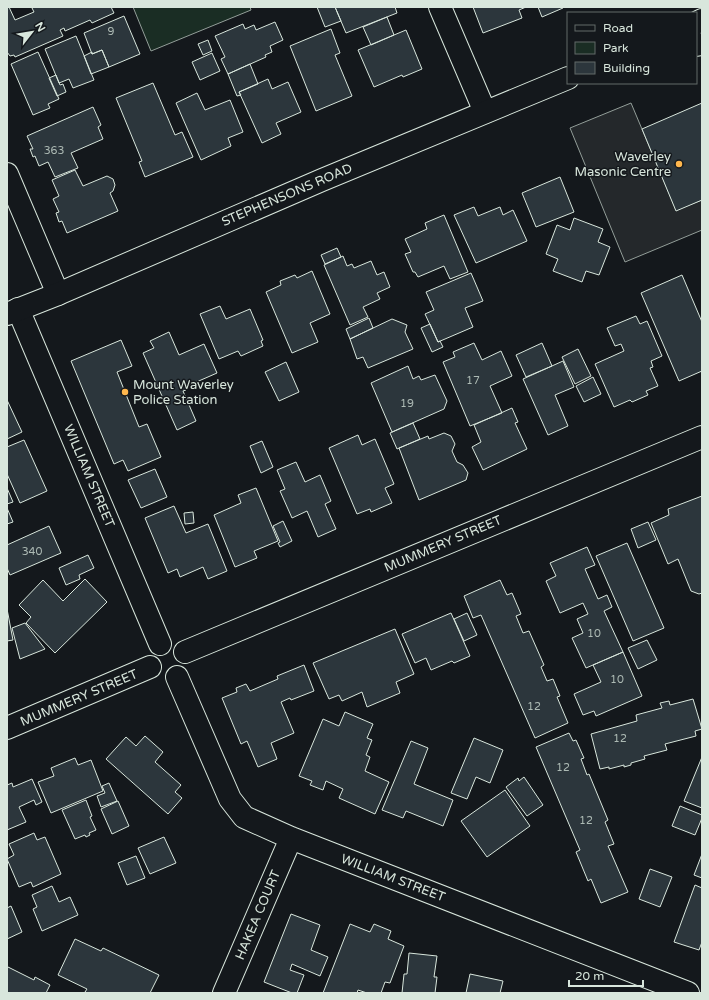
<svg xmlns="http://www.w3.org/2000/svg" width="709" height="1000" font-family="'Varela Round',sans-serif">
<rect width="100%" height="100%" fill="#14181c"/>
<path fill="#1a2d24" stroke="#939e99" d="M133 7H250L251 10 151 51Z"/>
<path fill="#24282b" stroke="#939e99" d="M631 103 676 210 702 200V230L625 262 570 128Z"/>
<path fill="#2c363c" stroke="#d8e6dc" d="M7 7H9L15 20 34 12 32 8 35 7H111L114 13 92 23 90 20 65 31 64 28 60 30 63 36 15 57 14 55 10 56 7 52Z
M317 7H335L341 21 325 27Z
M335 7H395L397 13 346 33Z
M473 7H526L519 10 522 18 483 33Z
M538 7H563V8L542 17Z
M124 16 140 54 109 67 102 50 92 54 84 33Z
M387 17 394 35 371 45 363 27Z
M275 22 283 40 270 46 272 52 265 55 266 57 228 74 221 59 225 57 215 36 243 24 245 29 254 25 256 30Z
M331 29 340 53 335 55 352 96 316 111 290 46Z
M406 30 422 69 403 77 402 75 374 87 358 50Z
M76 36 94 80 73 88 69 79 59 83 45 49Z
M208 40 212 51 203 55 198 44Z
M102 50 109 67 91 74 84 56 92 52V54Z
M38 52 59 99 48 104 50 108 33 115 11 64Z
M212 53 220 71 200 80 192 62Z
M250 64 258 84 239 92 241 95 237 96 228 74Z
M56 75 60 85 63 84 66 92 57 96 49 78Z
M268 79 272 89 288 82 301 112 276 123 281 134 262 143 239 92Z
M153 83 175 135 182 132 193 157 145 177 139 162 142 161 116 98Z
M197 93 205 110 230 100 243 132 228 138 231 146 201 160 176 103Z
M702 103V200L676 211 642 129Z
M93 107 101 125 98 127 103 139 71 153 78 168 55 177 48 162 39 166 35 156 33 157 30 149H33L27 136Z
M75 170 83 186 107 176 113 179 115 185 113 191 110 193 118 211 67 233 62 221 59 222 56 213 59 212 53 199 59 196 52 180Z
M560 177 574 212 536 227 522 193Z
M474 207 478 216 500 207 503 215 513 210 527 241 476 263 454 215Z
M444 215 468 272 450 279 444 266 418 277 415 272H413L405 254 411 252 405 239 427 229 425 223Z
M574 218 603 229 598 242 610 247 599 275 586 271 582 282 553 271 558 259 546 254 557 225 570 230Z
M337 248 341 257 325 264 321 255Z
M343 256 347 266 352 264 354 268 371 261 377 275 384 272 390 287 377 293 380 299 363 307 368 317 350 325 324 265Z
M312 271 330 314 310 323 318 342 292 353 266 292 281 285 280 281 295 275 297 278Z
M471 273 483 301 465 308 473 327 438 342 425 314 434 310 426 292Z
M682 275 702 322V371L679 381 641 293Z
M220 306 226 319 250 309 263 340 261 341 263 346 241 356 238 351 219 359 200 314Z
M636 316 640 324 647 321 662 356 651 361 653 367 650 368 658 386 646 391 648 395 632 402 630 400 614 407 595 364 624 351 621 344 615 346 607 328Z
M369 318 373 328 350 339 346 329Z
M392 319 407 325 405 332 413 349 368 368 363 357 357 359 350 339Z
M430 324 438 342 440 341 443 347 432 352 421 328Z
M169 332 179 355 204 344 217 373 185 387 186 390 183 391 196 421 177 430 143 353 154 348 150 341Z
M121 340 132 366 117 372 139 427 147 424 161 457 128 471 123 460 114 464 71 361Z
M474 343 482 360 501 351 512 376 490 386 502 413 470 426 443 362 455 357 453 352Z
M542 343 552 366 526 377 516 355Z
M578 349 591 376 575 384 562 357Z
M563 361 574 387 555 395 568 426 548 435 523 379Z
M286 362 299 392 279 401 265 372Z
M408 366 413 379 419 376 421 380 435 375 447 401 444 409 392 432 371 383Z
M593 377 601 394 584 402 576 386Z
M7 400 22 432 7 439Z
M512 408 518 422 515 423 527 449 483 470 472 447 481 442 474 425Z
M413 423 420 439 397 449 390 433Z
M444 433 451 436 455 444 452 451 457 462 463 465 468 473 466 480 419 500 399 448 428 436 429 439Z
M358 435 362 445 375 439 394 484 385 488 392 503 371 512 370 509 357 514 329 448Z
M24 440 47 491 20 503 7 474V447Z
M262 441 273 467 261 473 250 446Z
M296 462 305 482 320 475 331 501 325 504 336 529 318 537 307 511 292 518 280 491 285 489 277 470Z
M155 469 167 497 141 508 128 480Z
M7 488 13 502 7 504Z
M256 488 278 541 254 551 257 558 235 567 214 515 241 503 238 495Z
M702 496V593L699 594 691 591 678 559 668 564 651 523 669 515 668 509Z
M174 506 186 533 208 524 227 571 208 579 203 567 180 577 177 569 168 573 145 518Z
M7 508 13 522 7 524Z
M193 512 194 523 185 524 184 513Z
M283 521 292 541 280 547 278 543 280 542 273 526Z
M648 522 656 540 638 548 631 529Z
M49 526 61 553 10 575 7 568V545Z
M627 543 664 628 633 641 596 556Z
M587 547 595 565 585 569 598 599 607 595 612 607 604 611 623 652 586 668 572 638 583 633 577 619 588 614 583 603 560 613 546 581 556 576 550 563Z
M88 555 94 568 79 575 80 579 66 585 59 568Z
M85 579 107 602 55 653 26 623 31 617 19 605 43 580 63 601Z
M500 580 507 595 512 593 521 614 516 616 523 633 529 631 544 665 541 667 547 681 553 679 560 696 557 697 568 723 535 738 481 615 473 618 464 596Z
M7 609 13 640 7 641Z
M451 613 470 656 454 663 452 661 431 670 426 658 415 663 402 634Z
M467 613 477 635 464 641 454 619Z
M25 623 45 649 20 659 12 628Z
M395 629 414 674 396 682 400 693 367 707 362 692 342 701 339 695 329 699 313 663Z
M647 640 657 660 638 669 628 648Z
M623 652 642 696 596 716 594 711 583 715 574 694 601 682 593 665Z
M304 665 314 691 291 700 290 698 281 702 294 733 271 743 277 759 258 767 247 741 241 744 222 698 237 692 236 688 246 684 250 691 278 679 277 676Z
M693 699 702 729 695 731 696 736 665 744 667 750 644 756 645 759 631 763V765L624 767V765L609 769V767L600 769 591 734 637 721 636 715 662 708 660 703 669 701 670 705Z
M345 712 373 724 367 738 372 740 366 755 370 757 365 771 389 782 375 814 339 798 343 789 326 781 323 790 310 785 312 781 299 776 323 719 339 726Z
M569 733 573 741 576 740 584 758 581 759 587 775 589 774 608 820 605 822 614 844 608 846 628 892 601 903 591 879 588 881 576 852 580 850 536 747Z
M145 736 163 752 155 762 181 785 175 792 182 798 168 814 106 759 126 737 136 746Z
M474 738 503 750 490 783 476 777 467 799 451 793Z
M411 741 428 748 414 784 453 800 443 826 406 811 403 818 382 810Z
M702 757V808L684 801Z
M75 758 78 765 91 760 103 791 51 813 38 782 54 776 51 768Z
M524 777 543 805 527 816 506 787 518 778 519 781Z
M32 779 42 802 36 805 34 800 19 807 26 822 7 830V785L12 783 13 787Z
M109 783 117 801 101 807 97 796 105 793 102 786Z
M505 790 530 826 487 857 461 821Z
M86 800 92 816 90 817 96 830 89 833 90 835 86 837 85 835 75 839 62 810Z
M118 801 129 826 112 834 101 809Z
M680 806 702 815V818L695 835 672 826Z
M34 833 37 840 45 837 61 874 33 887 31 882 19 887 7 859 14 855 9 844Z
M164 837 176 863 150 874 138 848Z
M702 854V878L694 875Z
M136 856 145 878 127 885 118 863Z
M650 869 672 877 660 907 639 899Z
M695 885 702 888V942L699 950 674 942Z
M52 886 59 902 70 897 78 915 42 931 33 909 37 907 32 895Z
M11 906 22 932 7 939V908Z
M291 914 320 925 311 950 328 957 320 976 292 964 290 970 304 975 297 993H292L264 982Z
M350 924 370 932 374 924 391 931 388 939 404 946 390 983 385 982 381 993H367L358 990 357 993H323Z
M75 939 101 951 103 948 159 975 150 993H88L85 992 87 989 58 975Z
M409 953 437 956 434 977H437L435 993H402L404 974H407Z
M8 967 34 980 35 977 50 985 46 993H7V969Z
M470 974 503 981 500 993H466Z"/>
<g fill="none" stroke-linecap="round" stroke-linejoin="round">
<defs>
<path id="minor" d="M440 7 485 112
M7 174 58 294
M18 309 160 644
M185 652 702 437
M177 677 230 799 244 817 291 838 688 993
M7 728 150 667
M224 993 291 838"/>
<path id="major" d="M696 23 702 20
M696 45 702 44
M7 314 58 294 322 180 568 78"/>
</defs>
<use href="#minor" stroke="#d8e6dc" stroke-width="24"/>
<use href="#major" stroke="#d8e6dc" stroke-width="24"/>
<use href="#minor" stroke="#14181c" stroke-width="22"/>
<use href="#major" stroke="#14181c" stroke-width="22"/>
</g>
<g fill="#ffb74d" stroke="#14181c" stroke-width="1.5">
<circle cx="679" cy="164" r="4"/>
<circle cx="125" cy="392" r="4"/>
</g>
<g text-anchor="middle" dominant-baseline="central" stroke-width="3" stroke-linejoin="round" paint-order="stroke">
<g font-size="11" fill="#adbab4">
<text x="111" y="31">9</text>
<text x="54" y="150">363</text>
<text x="473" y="380">17</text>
<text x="407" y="403">19</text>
<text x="32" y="551">340</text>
<text x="594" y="633">10</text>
<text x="617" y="679">10</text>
<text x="534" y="706">12</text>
<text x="620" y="738">12</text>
<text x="563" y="767">12</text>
<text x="586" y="820">12</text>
</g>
<g font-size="13" fill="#d8e6dc" stroke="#14181c" text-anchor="end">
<text x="671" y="157">Waverley<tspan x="671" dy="15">Masonic Centre</tspan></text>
<text x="133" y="385" text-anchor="start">Mount Waverley<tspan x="133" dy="15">Police Station</tspan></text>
</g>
<g font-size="13" fill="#d8e6dc" stroke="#14181c">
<text transform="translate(287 195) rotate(-23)">STEPHENSONS ROAD</text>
<text transform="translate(89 476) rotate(67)">WILLIAM STREET</text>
<text transform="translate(443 544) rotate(-23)">MUMMERY STREET</text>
<text transform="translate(79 698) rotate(-23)">MUMMERY STREET</text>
<text transform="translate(393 878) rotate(21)">WILLIAM STREET</text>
<text transform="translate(258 915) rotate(-67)">HAKEA COURT</text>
</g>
</g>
<rect width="709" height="1000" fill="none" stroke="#d8e6dc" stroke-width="16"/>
<rect x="567" y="12" width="130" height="72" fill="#14181c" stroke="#626a69"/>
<rect x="575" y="25" width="20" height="6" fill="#14181c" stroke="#626a69"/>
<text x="603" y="32" font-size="12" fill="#d8e6dc">Road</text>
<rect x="575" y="42" width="20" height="12" fill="#1a2d24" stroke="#626a69"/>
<text x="603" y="52" font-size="12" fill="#d8e6dc">Park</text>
<rect x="575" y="62" width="20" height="12" fill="#2c363c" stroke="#626a69"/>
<text x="603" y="72" font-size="12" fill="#d8e6dc">Building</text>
<g transform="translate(32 32) rotate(59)" stroke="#14181c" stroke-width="3" paint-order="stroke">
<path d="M0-3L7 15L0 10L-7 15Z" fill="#d8e6dc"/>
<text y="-6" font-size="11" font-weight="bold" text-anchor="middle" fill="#d8e6dc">N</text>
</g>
<path d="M569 980v6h74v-6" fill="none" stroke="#d8e6dc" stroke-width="2"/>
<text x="575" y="980" font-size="12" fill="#d8e6dc" stroke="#14181c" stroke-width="3" paint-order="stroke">20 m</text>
</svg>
